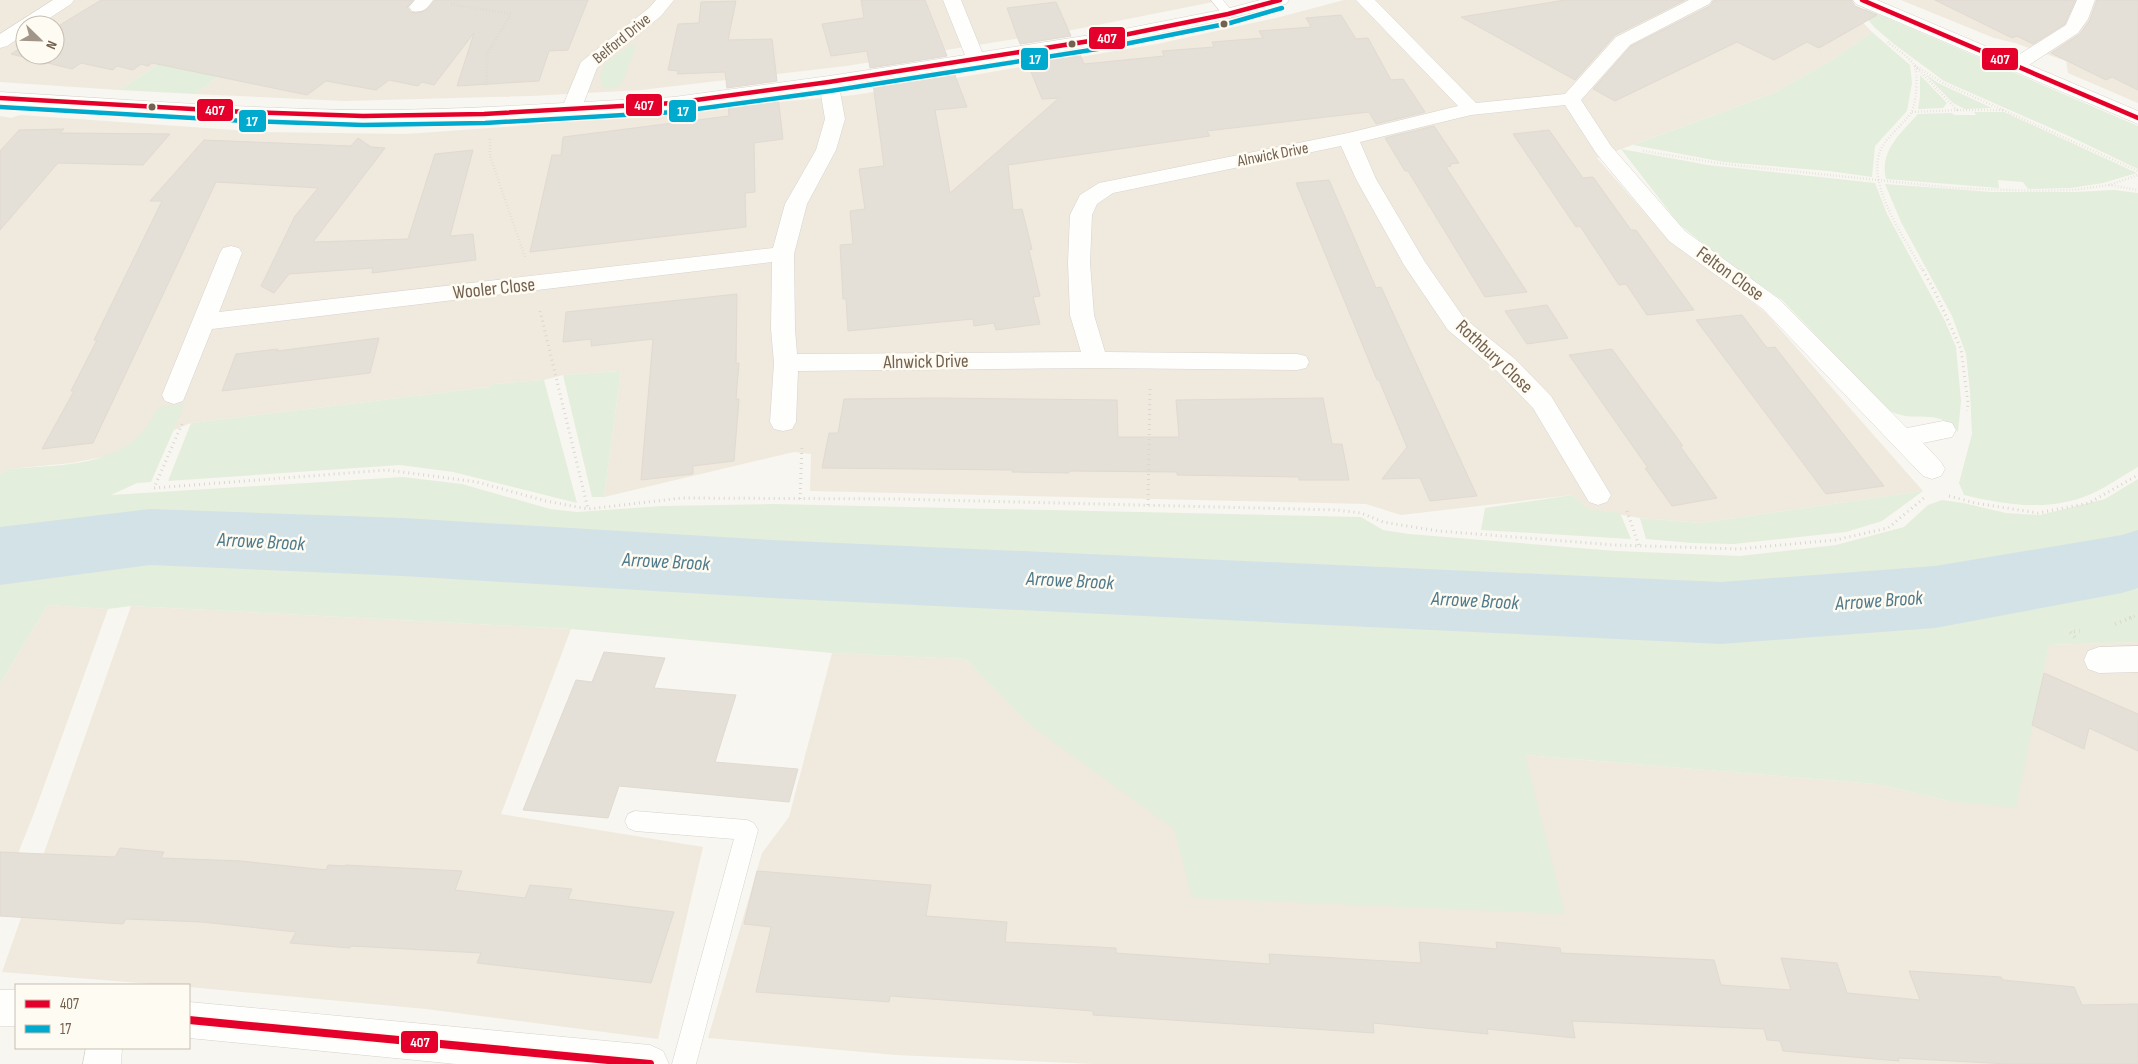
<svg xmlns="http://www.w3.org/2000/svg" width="2138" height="1064" font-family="'Sofia Sans Condensed',sans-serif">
<rect width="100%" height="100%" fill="#f8f6f0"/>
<path fill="#f0e9de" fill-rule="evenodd" d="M0 0H1223L1072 30 846 66 641 90 531 96 344 101 195 94 264 44 208 32 119 90 0 82ZM25 25H55V55H25Z
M1344 0H1838L1848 7 1872 32 1835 58 1774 93 1597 158 1667 238 1765 312 1923 491 1701 523 1640 518 1589 509 1572 495 1401 515 1366 504 810 491 811 454 794 452 604 497 621 371 563 375 544 380 493 384 490 387 191 423 113 455 72 463 8 469 0 474V116L11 118 20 115 262 132 406 134 504 127 855 95 1157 44 1280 17Z
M1901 0H2138V103L2068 73 2066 61 2015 43 1994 38Z
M48 605 108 609 36 808 0 899V684Z
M131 606 571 629 501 814 703 847 658 1039 426 1009 189 987V985H165L2 972Z
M2138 642V1064H1094L896 1055 708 1038 762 853 789 817 832 653 965 659 1032 727 1525 755 1876 784 1949 801 2032 725 2049 645Z"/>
<path fill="#e4eedc" d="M1866 9 2138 126V169L2071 137 1944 81 1894 44 1874 27 1860 10Z
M208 32 264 43 195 94 119 90Z
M1872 32 1910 65 1912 83 1907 111 1875 146 1872 177 1829 171 1724 162 1633 145 1774 93 1835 58Z
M631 45 636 47 621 86 610 89 604 88C591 67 616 56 631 45Z
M1925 74 1938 83 1992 108 1965 109 1953 103Z
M1920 75 1947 103 1943 108 1918 109 1920 96Z
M1974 112H2004L2137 173 2103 183 2071 188 2028 189 2023 182 1998 180 1999 188 1886 179C1879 151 1901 133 1918 114L1951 113 1955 115H1976Z
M1621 149 1708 165 1875 183 1887 214 1944 319 1956 347 1961 401 1958 432C1938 405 1912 426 1887 409L1782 300 1722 259 1679 224Z
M1885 184 1991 192H2074L2114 190 2138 193V467C2122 476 2107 487 2091 494 2051 512 2005 505 1964 495L1959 483 1972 434 1970 392 1966 354 1952 316 1901 222Z
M621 371 604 497H592L563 375Z
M544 380 577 503 453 472 400 465 168 481 191 423 490 387 493 384Z
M185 404 151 482 137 483 111 495 403 477 462 484 550 509 577 512 662 506 774 504 1361 517 1383 530 1409 534 1616 551 1740 556 1836 545 1904 527 1928 505 1942 500 1963 503 2006 513 2040 515 2105 499 2138 479V642L2049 645 2016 808 1949 801 1876 784 1525 755 1565 914 1192 898 1174 829 1032 727 965 659 832 653 571 629 131 606 108 609 48 605 0 684V474L8 469C65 464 131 469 158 407Z
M1923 491 1882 521 1846 532 1734 544 1692 543 1646 539 1640 518 1701 523Z
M1572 495 1589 509 1620 513 1631 539 1481 530 1485 508Z"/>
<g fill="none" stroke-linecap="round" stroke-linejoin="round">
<path fill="#d2e2e7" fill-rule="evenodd" d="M150 509 403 518 771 540 1721 582 1935 566 2122 535 2138 530V588L2122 593 1935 628 1721 644 771 598 403 576 150 565 0 585V527Z"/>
</g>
<path fill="#e4dfd7" stroke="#e0dad2" d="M101 0H413L407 7 410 12 416 13 425 11 435 0H588L568 50 549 51 539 81 457 86 474 33 434 85 422 82 418 86 389 80 376 90 326 81 307 95 152 63 148 66 141 64 133 70 117 66 113 70 81 63 72 69 11 54 25 45V55H55V28Z
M861 0H925L947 56 870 68 867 51 831 56 822 24 864 18Z
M1565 0H1685L1615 35 1575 80 1461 17Z
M1714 0H1851L1855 6 1877 15 1819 48 1807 42 1774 60 1737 42 1615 101 1593 89 1631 46 1710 6Z
M1935 0H2075L2065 24 2033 44 2017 36 2012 38Z
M2097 0H2138V90L2112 77 2106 80 2051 53 2080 34 2090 20Z
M736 1 728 40 772 39 777 81 727 88 725 72 677 74 679 71 668 70 678 24 699 23 701 2Z
M1056 2 1071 36 1020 44 1007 8Z
M1341 15 1356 39 1368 38 1391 80 1403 79 1425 112 1376 124 1369 112 1207 131 1210 136 1008 165 1013 210 1022 209 1032 249 1029 250 1040 296 1033 297 1040 324 996 330 994 323 974 326 973 319 848 331 846 299H843L840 245 853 244 850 211 865 209 859 169 884 166 873 83 953 70 967 107 935 110 950 193 1059 98 1042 99 1026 59 1078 50 1084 64 1164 56 1162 51 1214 47 1212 42 1263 38 1259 31 1311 27 1306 18Z
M778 97 783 139 754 143 755 192 745 193 746 227 530 252 552 155H561L563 137 729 116 728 103Z
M1434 126 1459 163 1450 164 1451 166 1446 167 1527 292 1485 297 1408 171H1405L1385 138Z
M64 129 60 133 170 134 143 165 58 163 0 230V151L19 130Z
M1549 130 1583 178 1593 177 1631 230H1636L1694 310 1647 315 1626 284 1619 285 1580 226 1576 227 1513 134Z
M358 138 371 147 385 148 313 242 408 239 435 154 473 150 450 236 473 234 476 260 372 273 373 268 289 274 274 293 261 286 295 216 318 188 216 182 93 443 42 449 74 391H71L97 340H94L162 201H150L204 140 351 146Z
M1329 180 1376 288 1381 287 1477 496 1430 501 1420 478 1382 479 1407 447 1379 380H1377L1296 183Z
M737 294 736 363H739L736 399H739L734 461 693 466V474L641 480 653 339 591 346V339L563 342 566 312Z
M1547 305 1568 338 1527 344 1505 311Z
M1742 315 1767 348 1775 347 1884 486 1826 494 1696 320Z
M379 338 370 373 222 391 236 354 278 349 277 351Z
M1612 349 1683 446H1680L1717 498 1672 506 1645 468H1648L1569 355Z
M937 398 1117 400 1118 437H1179L1176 400 1323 398 1332 444H1342L1349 480H1299V477L1177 475V472L1069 471V473L1012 472 1013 470 822 468 829 433H838L844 399Z
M604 652 665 658 654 688 736 695 715 762 798 769 789 802 619 786 608 818 523 810 576 680 592 682Z
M2044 673 2138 714V751L2089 728 2084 749 2032 725Z
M120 848 164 852 161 858 241 861 326 870 328 865 345 866V865L462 871 455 890 525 898 530 885 572 889 568 899 674 912 651 983 477 963 481 953 351 946 350 948 290 943 296 932 202 922 126 919 123 924 0 916V852L115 857Z
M757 871 931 885 926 916 1007 922 1005 942 1116 948V953L1270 964 1269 954 1421 963 1419 942 1497 949 1496 942 1560 948 1561 953 1714 960 1721 985 1791 990 1781 958 1837 963 1847 993 1920 1000 1909 971 2001 977 2003 980 2074 987 2082 1005 2138 1004V1064H2008L1898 1058 1899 1061 1783 1051 1780 1041 1767 1040 1764 1029 1572 1021 1575 1038 1487 1029 1488 1034 1373 1023 1374 1033 1093 1015V1011L890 996 889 1002 756 992 771 927 744 924Z"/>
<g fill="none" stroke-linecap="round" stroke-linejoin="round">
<defs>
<path id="service" d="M1211 0H1223L1234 14 1232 16H1224Z
M635 811 747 820 754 823 758 830 696 1064H672L734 839 635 831 628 828 625 821 628 814Z"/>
<path id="minor" d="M53 0H74L71 4 39 25H25V34L7 46 0 48V34Z
M415 0H433C427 9 423 13 412 11L409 7Z
M656 0H674L661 16 597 68 584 102 674 97 829 76 965 55 943 0H961L982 52 1109 32 1226 9 1260 0H1289L1286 4C1140 43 989 62 839 86L845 119 836 150 807 204 794 254 795 329 797 354 1081 352 1070 315 1068 263 1070 215 1080 195 1099 183 1348 133 1458 106 1356 0H1375L1476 103 1565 94 1616 37 1689 0H1712L1709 4 1630 45 1581 100 1611 146 1685 231 1779 299 1907 428 1943 421 1952 423 1956 430 1952 437 1923 443 1941 462 1945 469 1941 476 1932 479 1923 476 1763 309 1669 241 1596 153 1565 105 1471 115 1360 142 1376 179 1425 262 1464 318 1515 359 1551 396 1611 495 1607 502 1598 505 1589 502 1533 408 1497 371 1448 330 1404 265 1356 179 1341 146 1113 193 1097 204 1092 215 1090 263 1094 315 1105 352 1297 354 1306 356 1309 362 1306 368 1297 370 1096 368 798 371 796 422 792 429 783 431 774 429 770 422 774 363 771 329 772 262 212 329 183 401 174 404 165 401 162 395 220 253 223 248 231 246 239 248 242 253 219 312 773 248 785 204 816 150 825 119 820 89 674 109 484 120 363 122 245 118 0 104V92C121 99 242 109 364 110 430 110 497 107 564 103L581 62 649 8Z
M2077 0H2095L2088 19 2078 33 2023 69 2016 71 2009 69 2007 65 2009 61 2066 25Z
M2138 646V672L2099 673 2088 669 2084 660 2088 651 2099 647Z
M0 990H16V1026H0Z
M189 1002 650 1045 663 1051 669 1064H456L189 1038Z
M86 1048H122L121 1064H83Z"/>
<path id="tertiary" d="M1853 0H1877L2138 111V124L1856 4Z"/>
</defs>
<use href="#service" stroke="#d7d3ce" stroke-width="1"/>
<use href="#minor" stroke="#d7d3ce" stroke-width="1"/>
<use href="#tertiary" stroke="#d7d3ce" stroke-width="1"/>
<path stroke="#dad6d0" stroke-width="2.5" stroke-dasharray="0.5 2.5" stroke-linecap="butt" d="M451 4 511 14 488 52 486 86
M1888 42C1895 49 1909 56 1914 65 1919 73 1916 106 1911 113 1899 130 1882 138 1878 159 1872 194 1907 242 1923 271
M1957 110H2004
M1912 112 1957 110 1914 65 1943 83 2138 171
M490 139V156L525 257
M1643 151 1724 164 1954 188 2037 191 2074 190 2109 185 2138 175
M2109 185 2138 190"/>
<path stroke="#dad6d0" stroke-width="3" stroke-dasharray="1 4" stroke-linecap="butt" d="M1923 270 1935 292 1961 349 1968 403 1967 411
M540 311 588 509
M182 424 154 488 387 470 477 482 546 501 588 509 682 498 897 499 1336 510 1361 513 1383 522 1438 531 1615 545 1738 549 1835 540 1888 528 1924 498
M1949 496 1975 503 2038 513 2089 503 2138 475
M800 499 802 445
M1148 505 1150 389
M1627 511 1639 546
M2129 618 2138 615"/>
<path stroke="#dad6d0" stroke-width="4" stroke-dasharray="1 4.5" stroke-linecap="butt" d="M2115 624 2133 617
M2075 637 2070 632 2080 631"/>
<use href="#service" fill="#fefefd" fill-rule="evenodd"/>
<use href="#minor" fill="#fefefd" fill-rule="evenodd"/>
<use href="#tertiary" fill="#fefefd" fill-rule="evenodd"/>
<defs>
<path id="bus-1-far1" d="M1862 0 2138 118
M0 98 245 112 363 116 484 114 674 103 829 82 1109 38 1228 14 1280 0"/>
<path id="bus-1" d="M189 1020 650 1064"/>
<path id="bus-2" d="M0 107 245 121 363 125 485 123 675 112 830 91 1110 47 1230 23 1282 8"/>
</defs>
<use href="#bus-1-far1" stroke="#fefbf2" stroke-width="7"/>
<use href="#bus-1" stroke="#fefbf2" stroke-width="11"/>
<use href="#bus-2" stroke="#fefbf2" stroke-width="7"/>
<use href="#bus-1-far1" stroke="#e4002b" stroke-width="4.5"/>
<use href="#bus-1" stroke="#e4002b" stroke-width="8"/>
<use href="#bus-2" stroke="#00a9ce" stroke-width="4.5"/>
</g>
<g fill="#746250" stroke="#fefbf2" stroke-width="2">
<circle cx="1224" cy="24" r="4.5"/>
<circle cx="1072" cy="44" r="4.5"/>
<circle cx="152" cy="107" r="4.5"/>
</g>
<g text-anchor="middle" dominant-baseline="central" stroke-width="5" stroke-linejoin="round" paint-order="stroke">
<g font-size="16" fill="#746250" stroke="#fefbf2">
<text transform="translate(622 39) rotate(-39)">Belford Drive</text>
<text transform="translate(1273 155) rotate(-11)">Alnwick Drive</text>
</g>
<g font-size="19" fill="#746250" stroke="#fefbf2">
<text transform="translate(1730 274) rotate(36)">Felton Close</text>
<text transform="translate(494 289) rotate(-6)">Wooler Close</text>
<text transform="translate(1494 357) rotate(43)">Rothbury Close</text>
<text transform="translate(926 362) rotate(-1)">Alnwick Drive</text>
</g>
<g font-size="20" font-style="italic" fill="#4f7a8c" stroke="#fefbf2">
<text transform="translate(261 542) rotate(3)">Arrowe Brook</text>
<text transform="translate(666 562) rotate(3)">Arrowe Brook</text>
<text transform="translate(1070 581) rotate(3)">Arrowe Brook</text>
<text transform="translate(1475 601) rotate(3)">Arrowe Brook</text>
<text transform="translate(1879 601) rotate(-4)">Arrowe Brook</text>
</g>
</g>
<g stroke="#fefbf2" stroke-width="2">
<rect x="1088" y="26" width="38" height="24" rx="5" fill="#e4002b"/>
<rect x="1020" y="47" width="29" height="24" rx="5" fill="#00a9ce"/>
<rect x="1981" y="47" width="38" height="24" rx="5" fill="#e4002b"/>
<rect x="625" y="93" width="38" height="24" rx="5" fill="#e4002b"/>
<rect x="196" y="98" width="38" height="24" rx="5" fill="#e4002b"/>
<rect x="668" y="99" width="29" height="24" rx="5" fill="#00a9ce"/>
<rect x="238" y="109" width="29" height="24" rx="5" fill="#00a9ce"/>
<rect x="400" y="1030" width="39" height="24" rx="5" fill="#e4002b"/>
</g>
<g font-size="14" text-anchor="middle" font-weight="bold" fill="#fff">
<text x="1107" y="43">407</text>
<text x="1035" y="64">17</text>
<text x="2000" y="64">407</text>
<text x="644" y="110">407</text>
<text x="215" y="115">407</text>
<text x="683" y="116">17</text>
<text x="252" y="126">17</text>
<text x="420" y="1047">407</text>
</g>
<rect x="15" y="984" width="175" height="65" fill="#fefbf2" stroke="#c7beb1"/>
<rect x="25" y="1000" width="25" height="8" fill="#e4002b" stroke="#c7beb1"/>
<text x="60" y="1009" font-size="15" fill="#746250">407</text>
<rect x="25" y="1025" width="25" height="8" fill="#00a9ce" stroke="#c7beb1"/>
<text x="60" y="1034" font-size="15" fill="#746250">17</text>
<g transform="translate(40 40) rotate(113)"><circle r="24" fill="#fefbf2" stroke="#c7beb1"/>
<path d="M0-4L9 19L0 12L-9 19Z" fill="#a29688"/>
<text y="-8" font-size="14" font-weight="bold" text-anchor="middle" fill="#746250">N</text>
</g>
</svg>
